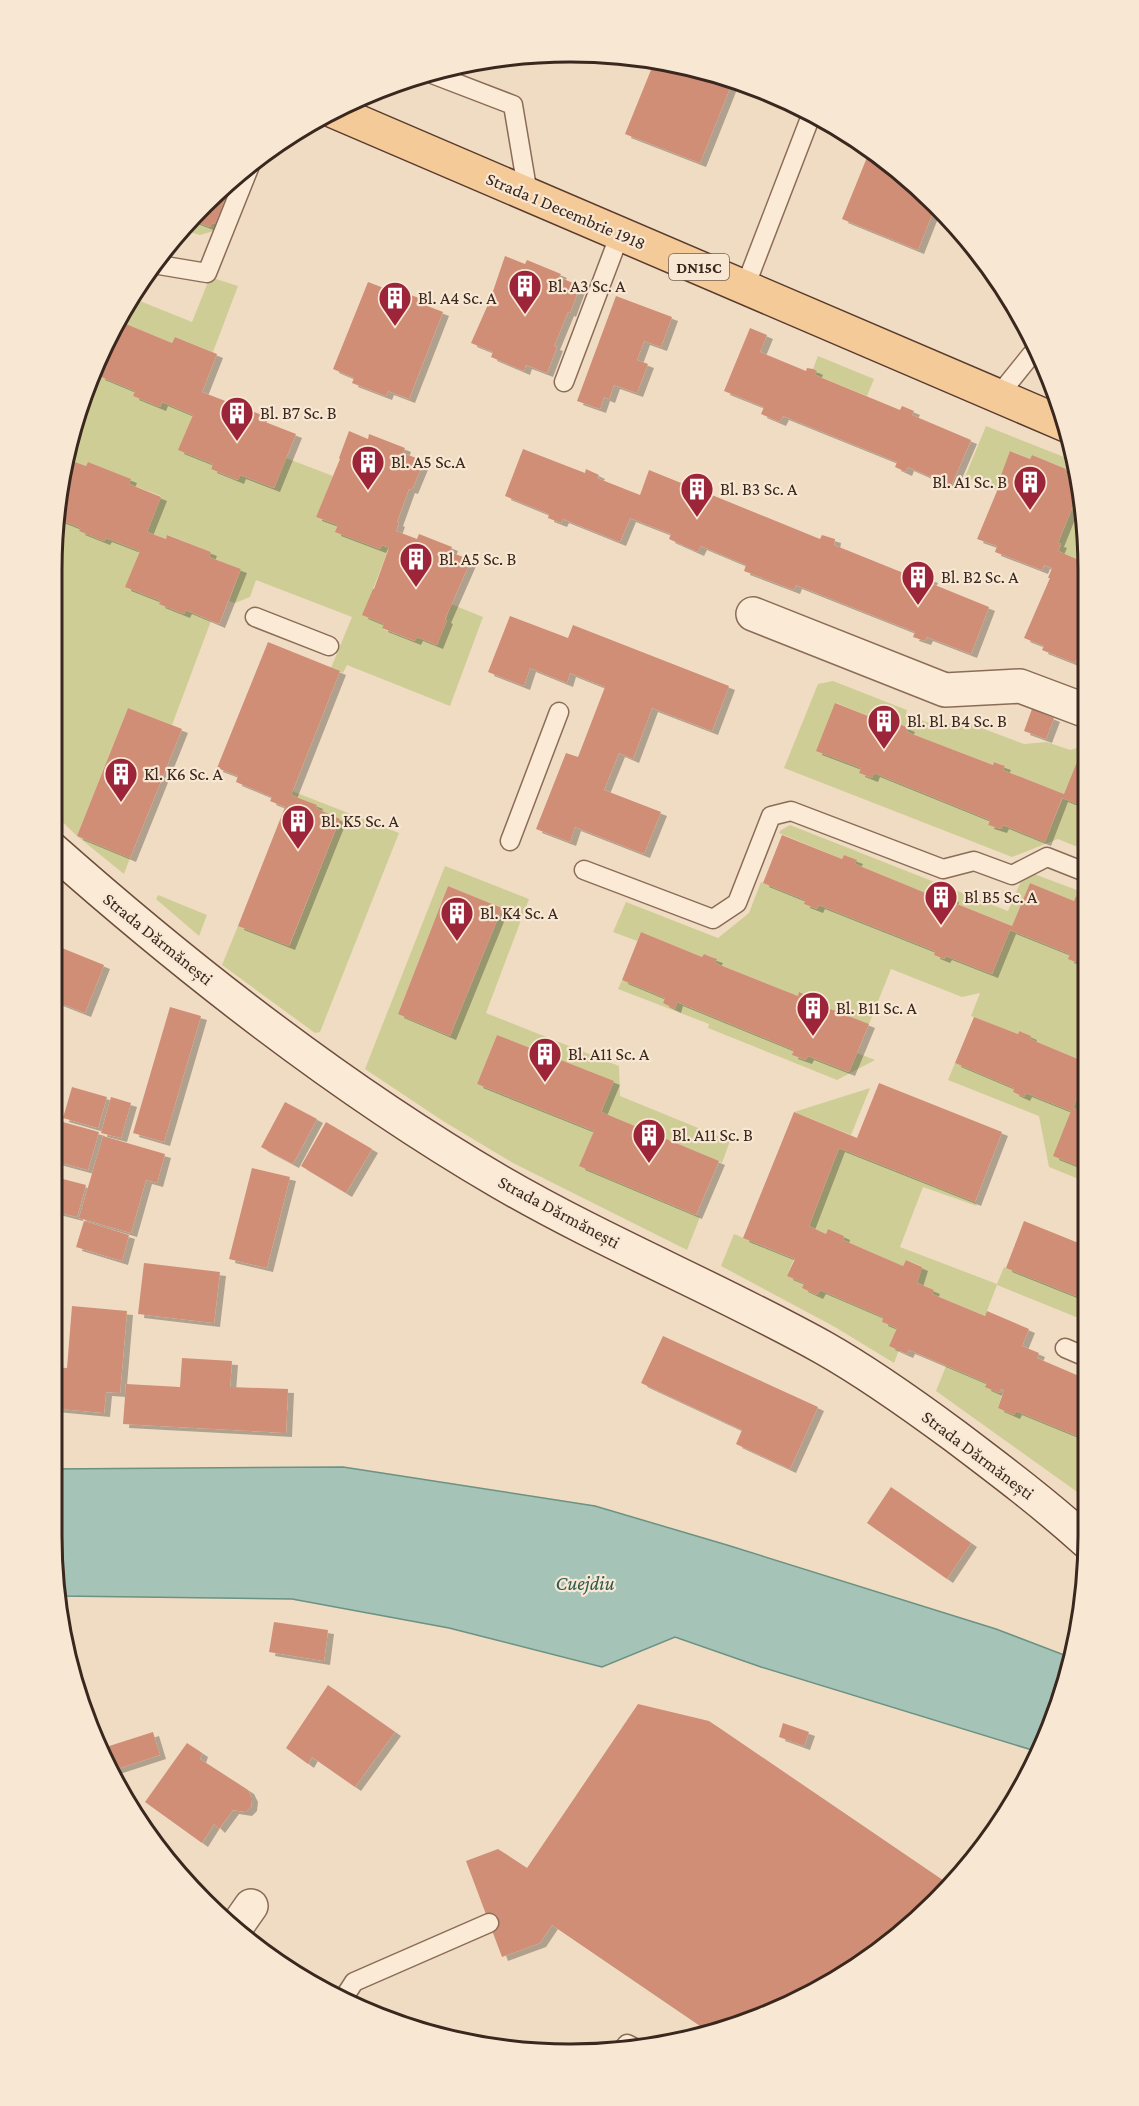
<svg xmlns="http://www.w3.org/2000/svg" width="1139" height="2106" font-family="'Crimson Pro',serif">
<defs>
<filter id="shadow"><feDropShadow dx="6" dy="4" stdDeviation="0" flood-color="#0004"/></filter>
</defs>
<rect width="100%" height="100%" fill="#f0dcc3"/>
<path fill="#cfcd96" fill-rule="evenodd" d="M189 219 210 227 212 223 217 224 214 231 200 235 179 229Z
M210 277 238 286 213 352 175 337 172 343 122 323 99 376 135 391 133 396 160 407 162 402 193 415 179 450 213 464 211 469 237 480 240 475 274 488 286 458 333 476 316 517 338 525 336 532 380 549 382 545 389 548 363 615 384 624 383 629 414 641 417 637 437 645 451 604 483 617 450 706 347 665 343 673 331 668 352 617 256 580 250 597 235 603 229 601 241 569 209 557 211 552 168 535 166 539 147 532 161 496 129 484 130 479 88 462 86 466 67 459 63 468 69 435 120 311 130 297 192 322Z
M818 356 874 379 867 396 815 375 813 369Z
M986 426 1074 461 1078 478 1065 473 1066 469 1032 455 1030 459 1011 451 1001 478 1002 479 998 490 965 477Z
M1081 492 1084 502V555L1081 554 1079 560 1058 551 1061 545 1058 543 1072 508 1075 509Z
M55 518 81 528 80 531 104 541 106 538 140 551 126 587 161 601 160 604 184 614 186 610 211 621 172 725 128 708 77 836 130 858 124 874 77 836 52 812V536Z
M833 681 907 710 906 714 937 726 963 721 1024 744 1047 742 1070 750 1084 746V750L1064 794 1003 770 1005 766 994 762 993 765 907 732 909 728 898 723 896 727 836 703 817 750 861 768 859 773 871 778 874 773 990 820 988 825 1001 829 1003 825 1045 841 1063 798 1085 807V850L1058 839 1012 857 784 768 818 684Z
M292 791 399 833 320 1032 315 1033 222 965 238 926 290 945 340 819 316 808 317 805 291 795Z
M790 825 1008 911 1021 881 1034 874 1085 893V899L1076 896 1074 901 1030 883 1012 926 952 902 953 898 941 893 938 898 855 864 856 860 844 855 842 859 779 833 781 830Z
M445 866 529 899 486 1013 619 1066 620 1096 730 1141 722 1163 601 1113 613 1081 497 1035 477 1084 594 1131 580 1166 700 1217 687 1250 513 1163 443 1121 365 1069ZM448 886 502 908 450 1036 398 1014Z
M761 882 805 900 804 904 817 909 819 905 935 951 934 955 944 959 946 956 992 974 1010 930 1085 960V1062L1030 1039V1036L1019 1031 1018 1034 971 1016 980 993 962 997 891 969 869 1024 810 1001 811 997 800 992 798 996 715 963 716 959 704 954 702 957 641 932 637 941 613 932 626 902 718 938 749 913Z
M158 895 207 915 199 936 156 899Z
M622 980 665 998 663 1003 674 1008 677 1002 794 1050 793 1055 805 1060 808 1056 849 1072 857 1053 875 1060 837 1080 708 1028 709 1024 618 989Z
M955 1063 1014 1088 1013 1092 1024 1097 1026 1093 1071 1111 1086 1169V1182L1049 1167 1039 1116 948 1080Z
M1085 1076V1113L1073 1108Z
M870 1088 851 1135 794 1112Z
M839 1148 975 1202 977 1206 923 1187 900 1247 997 1284 1004 1267 1086 1300V1321L997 1285 985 1316 932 1294 934 1290 917 1283 921 1266 906 1260 903 1266 843 1240 844 1236 828 1229 826 1234 809 1226Z
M734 1234 794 1259 787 1276 804 1283 802 1288 817 1295 820 1290 883 1317 882 1322 897 1328 889 1346 899 1350 894 1363 835 1327 721 1266Z
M946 1366 987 1383 986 1387 1002 1394 998 1408 1014 1415 1016 1411 1087 1440V1499L936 1391Z"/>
<path fill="#a5c3b6" stroke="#6b9282" stroke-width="1.5" d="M343 1467 595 1506 727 1545 996 1629 1072 1658 1070 1671 1036 1753 1032 1750 761 1667 675 1637 602 1667 449 1628 292 1599 61 1596 51 1536V1469Z"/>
<path fill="#d08e77" filter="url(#shadow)" d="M655 60 734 78 700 163 625 134Z
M870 150 912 180 935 207 918 250 842 219Z
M230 180 232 181 215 224 212 223 210 227 189 219Z
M505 256 525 264 527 260 561 274 559 277 580 286 570 313 568 312 554 346 557 347 547 373 526 365 524 371 491 357 493 352 471 343 490 300Z
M368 282 389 290 390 287 424 300 422 304 443 312 409 399 388 391 386 396 352 383 354 378 333 369Z
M1002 285 1009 298 1011 302H1001Z
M616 296 672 317 661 347 644 341 637 360 648 364 637 393 614 385 609 399 604 397 600 409 577 401Z
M121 322 172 343 175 337 217 354 202 392 262 415 260 420 296 434 274 488 240 475 238 480 211 469 213 464 178 450 193 415 162 402 160 407 133 396 135 391 99 376Z
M750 328 767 335 760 352 806 371 807 368 813 369 817 371 815 375 900 410 902 406 914 411 912 415 971 440 951 486 908 467 906 472 895 467 897 462 783 416 780 422 761 414 764 407 724 391Z
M349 431 368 439 369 434 405 448 403 453 424 461 412 490 409 489 397 522 399 523 396 531 417 539 419 534 452 547 450 552 471 560 445 619 447 620 437 645 417 637 415 641 382 628 384 624 362 615 373 589H374L389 548 382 545 380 549 335 532 338 525 316 517 340 459 339 458Z
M523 449 585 473 586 469 599 475 597 478 640 495 649 470 691 487 693 482 705 486 702 491 820 539 822 535 835 539 834 545 916 578 918 574 932 579 930 583 989 607 971 654 927 637 925 641 913 637 915 632 796 585 794 590 744 571 746 565 701 546 698 552 669 539 671 534 630 518 620 542 563 519 561 523 548 518 549 514 505 496Z
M1010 451 1030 459 1032 455 1066 469 1065 473 1078 478 1081 492 1075 509 1072 508 1058 543 1061 544 1058 551 1079 560 1081 554 1084 555V663L1076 660 1075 663 1042 650 1044 646 1024 638 1050 578H1048L1052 568 1044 565 1042 570 995 552 997 546 977 539 1002 479 1000 478Z
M67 459 86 466 88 462 131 479 129 484 161 497 147 532 166 539 167 535 211 552 209 557 241 569 219 624 186 610 184 614 159 604 161 601 125 587 140 551 106 538 104 541 79 531 81 528 55 518 63 468Z
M510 616 568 638 573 625 729 686 712 731 652 708 633 759 619 753 604 790 661 812 644 854 575 827 570 842 536 829 566 753 578 757 605 687 570 673 567 683 530 668 524 686 488 672Z
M268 642 340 671 291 795 317 805 316 808 340 819 289 946 238 926 285 807 270 801 272 797 236 782 238 776 217 768Z
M835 703 896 727 897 723 909 728 907 732 993 765 994 762 999 764 1005 766 1003 770 1064 794 1084 745 1085 807 1062 798 1045 842 1003 825 1001 829 988 825 990 820 874 773 872 778 859 773 861 768 816 751Z
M128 708 182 729 130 858 77 836Z
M1032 709 1054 718 1046 739 1024 731Z
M782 835 842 859 844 855 857 860 855 864 938 898 940 893 953 898 952 902 1012 926 1030 883 1074 901 1076 896 1081 898 1085 899V960L1083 959 1081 964 1068 959 1070 954 1010 930 992 974 946 956 944 959 934 955 935 951 819 905 817 909 804 904 805 900 763 883Z
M448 886 502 908 450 1036 398 1014Z
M641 932 702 957 704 954 711 957 717 959 715 963 798 996 799 992 812 997 810 1001 869 1024 849 1072 808 1056 806 1060 792 1055 794 1050 677 1002 675 1009 663 1003 665 998 622 980Z
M52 944 104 965 85 1013 52 1000Z
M170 1007 201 1016 164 1142 133 1133Z
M974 1017 1018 1034 1019 1031 1031 1036 1030 1039 1085 1062V1076L1073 1108 1085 1113 1086 1169 1053 1156 1071 1111 1026 1093 1024 1097 1013 1092 1014 1088 955 1063Z
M497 1035 614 1081 601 1112 719 1161 696 1215 579 1166 594 1131 477 1084Z
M879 1083 1002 1132 975 1202 839 1148 809 1226 826 1234 828 1229 844 1236 843 1240 903 1266 906 1260 922 1267 917 1283 934 1290 932 1294 985 1316 987 1311 1029 1329 1022 1346 1039 1353 1037 1358 1086 1379 1087 1440 1016 1411 1014 1415 998 1408 1004 1390 1001 1389 999 1393 985 1387 987 1383 914 1352 909 1350 907 1354 889 1346 897 1328 882 1322 883 1317 820 1290 817 1295 802 1288 804 1283 787 1276 795 1259 743 1238 794 1112 857 1138Z
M72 1087 107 1097 98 1128 63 1118Z
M111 1097 131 1103 121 1138 101 1133Z
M285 1102 317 1119 293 1164 261 1147Z
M52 1119 99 1132 88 1170 51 1160Z
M326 1122 372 1149 346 1193 301 1166Z
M103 1136 165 1154 157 1183 146 1180 131 1233 79 1218Z
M252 1168 290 1177 267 1268 229 1259Z
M63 1179 86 1185 77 1217 54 1211Z
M84 1221 129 1235 122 1261 76 1247Z
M1024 1221 1086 1246V1300L1006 1268Z
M144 1263 220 1272 214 1323 138 1314Z
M72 1306 127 1311 120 1393 106 1392 104 1413 51 1408 53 1367 67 1368Z
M663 1336 818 1407 790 1469 736 1444 742 1430 641 1383Z
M182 1358 232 1361 230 1387 288 1389 286 1433 123 1424 126 1384 180 1387Z
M891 1487 971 1543 947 1579 867 1523Z
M274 1622 328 1630 324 1661 269 1652Z
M328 1685 395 1732 355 1787 312 1757 308 1764 286 1748Z
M638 1704 709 1721 947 1883 912 1926 768 2015 706 2030 552 1925 540 1943 502 1957 466 1861 498 1849 527 1868Z
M783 1723 809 1732 804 1746 779 1737Z
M153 1732 160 1755 114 1770 103 1748Z
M187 1743 202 1753 200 1759 248 1790 252 1798 251 1807 246 1812 233 1810 219 1829 214 1824 202 1843 145 1802Z"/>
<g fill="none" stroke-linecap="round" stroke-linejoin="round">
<defs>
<path id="lane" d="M427 72 513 105 528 194
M153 264 207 273 253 158
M745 287 812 113
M564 382 620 234
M998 396 1031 355 1038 357
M255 617 329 646
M510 841 559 712
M584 870 713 919 737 903 771 816 791 811 943 869 974 861 1012 875 1047 857 1085 872
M1065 1348 1086 1357
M345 1996 354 1982 489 1923
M623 2049 627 2044 633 2047"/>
<path id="street" d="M753 614 945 690 1020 686 1084 710
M237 1926 251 1906"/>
<path id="secondary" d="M52 849C191 972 339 1088 500 1182 605 1243 718 1289 824 1348 870 1374 913 1405 955 1436 1000 1470 1045 1504 1087 1542"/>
<path id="primary" d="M331 110 1066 425"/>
</defs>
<use href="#lane" stroke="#8b6c59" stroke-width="21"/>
<use href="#street" stroke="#8b6c59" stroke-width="36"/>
<use href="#secondary" stroke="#6d4d3c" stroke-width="36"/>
<use href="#primary" stroke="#593b2d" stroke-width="36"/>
<use href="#lane" stroke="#faead6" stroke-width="18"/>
<use href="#street" stroke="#faead6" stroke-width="33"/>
<use href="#secondary" stroke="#faead6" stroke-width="33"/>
<use href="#primary" stroke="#f5ca99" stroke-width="33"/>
</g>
<defs>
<symbol id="building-pin" viewBox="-11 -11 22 30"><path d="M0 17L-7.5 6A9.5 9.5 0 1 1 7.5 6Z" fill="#9d2539" stroke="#f7e7d3"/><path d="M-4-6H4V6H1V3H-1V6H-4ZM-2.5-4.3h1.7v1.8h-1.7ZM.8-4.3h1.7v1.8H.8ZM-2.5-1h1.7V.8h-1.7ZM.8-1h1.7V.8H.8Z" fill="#fff"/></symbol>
</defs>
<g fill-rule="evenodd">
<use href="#building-pin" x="506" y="267" width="38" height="52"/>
<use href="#building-pin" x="376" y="279" width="38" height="52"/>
<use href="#building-pin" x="218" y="394" width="38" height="52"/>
<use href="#building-pin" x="349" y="443" width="38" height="52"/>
<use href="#building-pin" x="1011" y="463" width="38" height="52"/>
<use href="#building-pin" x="678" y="470" width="38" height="52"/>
<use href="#building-pin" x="397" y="540" width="38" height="52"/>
<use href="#building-pin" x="899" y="558" width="38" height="52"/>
<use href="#building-pin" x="865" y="702" width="38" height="52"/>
<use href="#building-pin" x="102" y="755" width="38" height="52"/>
<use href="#building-pin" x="279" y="802" width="38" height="52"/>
<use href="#building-pin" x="922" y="878" width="38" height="52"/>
<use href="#building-pin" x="438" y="894" width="38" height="52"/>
<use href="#building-pin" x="794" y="989" width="38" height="52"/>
<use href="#building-pin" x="526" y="1035" width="38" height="52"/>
<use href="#building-pin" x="630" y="1116" width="38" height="52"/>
</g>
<g text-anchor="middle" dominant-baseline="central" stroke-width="4.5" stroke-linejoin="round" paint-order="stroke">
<rect fill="#f7e7d3" stroke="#736154" stroke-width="1.5" x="669" y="254" width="60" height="26" rx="4.5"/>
<g font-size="16" font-weight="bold" fill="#3a271d">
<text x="699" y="267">DN15C</text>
</g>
<g font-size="18" fill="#3a271d" stroke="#f7e7d3">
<text transform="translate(566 211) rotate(23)">Strada 1 Decembrie 1918</text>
<text transform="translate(158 939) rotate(39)">Strada Dărmănești</text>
<text transform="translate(559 1212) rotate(28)">Strada Dărmănești</text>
<text transform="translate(978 1455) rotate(37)">Strada Dărmănești</text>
</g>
<g font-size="18" fill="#3a271d" stroke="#f7e7d3" text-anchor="start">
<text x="548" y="286">Bl. A3 Sc. A</text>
<text x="418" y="298">Bl. A4 Sc. A</text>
<text x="260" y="413">Bl. B7 Sc. B</text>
<text x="391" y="462">Bl. A5 Sc.A</text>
<text x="1007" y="482" text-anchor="end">Bl. A1 Sc. B</text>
<text x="720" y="489">Bl. B3 Sc. A</text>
<text x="439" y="559">Bl. A5 Sc. B</text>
<text x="941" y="577">Bl. B2 Sc. A</text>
<text x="907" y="721">Bl. Bl. B4 Sc. B</text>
<text x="144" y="774">Kl. K6 Sc. A</text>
<text x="321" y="821">Bl. K5 Sc. A</text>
<text x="964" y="897">Bl B5 Sc. A</text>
<text x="480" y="913">Bl. K4 Sc. A</text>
<text x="836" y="1008">Bl. B11 Sc. A</text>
<text x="568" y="1054">Bl. A11 Sc. A</text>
<text x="672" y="1135">Bl. A11 Sc. B</text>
</g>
<g font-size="20" font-style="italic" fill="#2c5b51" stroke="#f7e7d3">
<text x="585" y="1583">Cuejdiu</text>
</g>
</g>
<path d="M0 0H1139V2106H0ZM570 62H570A508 508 0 0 1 1078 570V1536A508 508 0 0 1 570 2044H570A508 508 0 0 1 62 1536V570A508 508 0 0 1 570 62Z" fill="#f7e7d3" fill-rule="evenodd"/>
<path fill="none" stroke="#3a271d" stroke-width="3" d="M570 62H570A508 508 0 0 1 1078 570V1536A508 508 0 0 1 570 2044H570A508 508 0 0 1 62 1536V570A508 508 0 0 1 570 62Z"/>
</svg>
